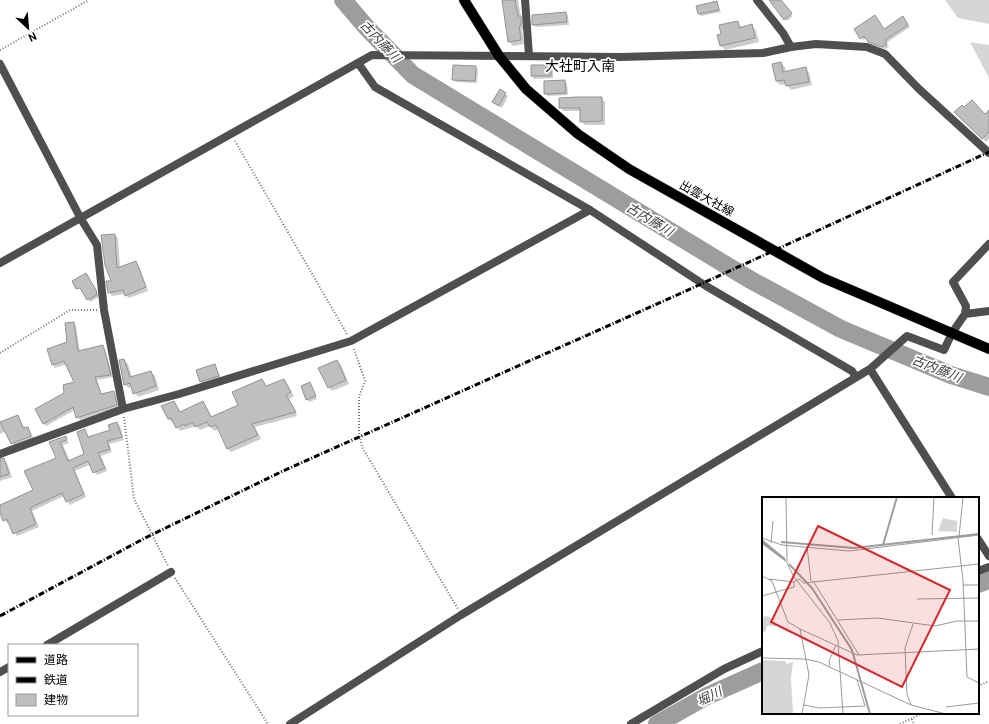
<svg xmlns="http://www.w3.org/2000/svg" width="989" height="724" font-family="Cabin,'Noto Sans JP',sans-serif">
<rect width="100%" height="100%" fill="#fff"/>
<path fill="#d6d6d6" d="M945 0H989V24L958 18Z
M970 42 989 45V78Z"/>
<path fill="#0003" d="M503 0H518L521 17 524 21 525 30H522L524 44 513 46 509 42Z
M771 0H780L793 16 787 21Z
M717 2 721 12 701 16 699 14 697 7Z
M566 13 568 16 569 25 536 27 533 25Z
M905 20 910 27 886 43 889 47 885 49 872 44 867 38 863 40 855 29 884 30Z
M738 22 742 28 752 26 756 30 759 42 725 50 721 46 722 35Z
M781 63 785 67 786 72 805 68 809 72 812 85 791 90 786 84 780 85 776 81Z
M532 66H550L553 68V78L534 79 532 76Z
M475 67 478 69 477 83 456 82 453 80Z
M565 81 567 84 568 95 548 96 545 94Z
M500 91 508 96 502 108 493 102Z
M601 98 605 102V125H585L581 121V111H564L560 108Z
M989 111V139L986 142 956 112 985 115Z
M115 235 118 238 120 268 136 262 139 266 148 291 129 298 125 294 112 296 109 292 112 281Z
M86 274 98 294 99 297 90 302 83 290 77 288Z
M73 323 76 326 80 352 103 346 105 349 113 377 97 380 102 395 114 392 116 395 119 407 80 420 75 410 46 426 44 423 65 393 76 383 67 364 55 368 53 365 48 350 69 343Z
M124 360 128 364 132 378 151 372 155 376 159 390 138 397 132 387 129 388 125 385Z
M337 361 341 365 349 384 332 391 329 387Z
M214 365 221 378 203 384 200 381Z
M261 380 267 387 283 380 287 384 294 396 289 399 297 416 255 427 261 439 231 452 228 449 219 429 214 431 210 426 200 430 196 426 180 431 174 422H172L168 419 174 402 181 413 203 402 212 417 239 406Z
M310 383 317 399 309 402 307 399Z
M18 416 25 429 27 428 30 431 34 439 15 447 6 431 0 434V423Z
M117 423 120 426 124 440 109 444 112 452 101 456 107 471 97 475 91 464 75 471 86 497 70 505 64 496 32 511 39 527 17 536 9 522 7 523 4 520 0 506 35 491 57 458 51 442 65 437 69 443 63 445 70 461 85 454 84 430 89 438 111 430Z
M0 460H3L7 463 12 477 0 481Z"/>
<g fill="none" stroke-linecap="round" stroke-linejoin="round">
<path stroke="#9d9d9d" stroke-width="18" d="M343 0 367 28 413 75 749 279 841 329 951 375 989 387
M978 584 989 580
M657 724 707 696 763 671"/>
</g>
<path fill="#bfbfbf" stroke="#939393" d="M502 0H515L518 16H521V26H519L521 40 508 42Z
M769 0H781L792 13 784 20Z
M717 1 719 10 698 14 696 6Z
M566 12 567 22 532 25V15Z
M875 15 884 29 903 16 908 25 885 40 887 44 882 47 868 42 864 36 860 39 854 29Z
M738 21 739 28 752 24 755 38 720 46 717 35 721 34 719 25Z
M781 62 783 72 806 67 809 82 786 86 784 80 776 81 772 64Z
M453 65 476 66 475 81 452 80Z
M531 65H551V76H531Z
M565 80 566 93 544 94V81Z
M500 89 506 93 499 106 492 102Z
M577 97H602V121L580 122V108H559V98Z
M972 100 985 114 989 110V132L982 139 954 112 962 105 964 107Z
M115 234 117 268 136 261 146 287 125 296 123 290 108 293 106 281H111L105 265 101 235Z
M86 273 96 290 97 295 87 300 80 288 76 289 72 281Z
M74 322 78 351 103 345 111 375 95 377 101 394 114 391 117 405 76 418 73 407 43 424 35 409 64 393 63 385 74 382 64 361 52 365 47 349 67 342 65 323Z
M124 359 130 377 151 371 156 386 133 394 130 383 124 385 119 360Z
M337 360 346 380 328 388 318 368Z
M215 364 219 376 200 382 196 370Z
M262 379 266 386 284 379 291 392 286 395 296 412 252 424 258 435 227 449 216 425 210 427 207 422 195 427 193 422 185 426 184 424 176 428 171 418 168 419 161 406 174 401 180 412 203 401 211 417 238 405 232 392Z
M310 382 316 396 306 400 301 386Z
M18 415 23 428 28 427 31 436 11 444 0 422Z
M117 422 122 437 107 441 110 449 98 453 105 468 93 473 88 461 73 468 84 494 66 502 62 493 30 508 36 524 13 534 7 519 3 521 0 513V505L33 490 24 471 56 458 49 442 66 436 67 440 60 442 68 461 84 454 77 432 85 429 88 437 110 430 108 425Z
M4 458 9 474 0 477V459Z"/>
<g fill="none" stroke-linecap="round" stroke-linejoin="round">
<defs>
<path id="primary" d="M464 0 499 56 526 89 578 134 629 169 823 278 989 349"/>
</defs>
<use href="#primary" stroke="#dbdbdb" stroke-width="11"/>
<path stroke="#717171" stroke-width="2" stroke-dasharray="1 2" stroke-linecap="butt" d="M0 50 89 0
M235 141 347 334
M354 349 365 381 359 397V432L362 447 458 609
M0 353 70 310H97
M124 417 134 499 168 566
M175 578 268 724
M978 686 989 681
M912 719 914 724
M900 724 923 713"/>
<path stroke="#4f4f4f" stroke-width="8" d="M525 0 529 55
M757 0 783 33 791 47 816 44 867 47 885 54 919 89 989 153
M358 63 375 87 590 210 706 286 852 371 856 377
M0 64 81 219 97 245 104 310 123 409
M0 263 372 55 621 57 763 53 791 47
M965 314 966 306 953 282 989 244
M870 369 952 498
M0 454 123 409 179 394 351 341 590 210
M978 539 989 556
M978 571 989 567
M47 645 171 572
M0 672 9 667
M290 724 461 615 870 369 907 336 944 350 952 333 965 314 989 311
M631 724 724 669 763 651"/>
<use href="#primary" stroke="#000" stroke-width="10"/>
<path stroke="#000" stroke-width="3" stroke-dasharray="6 2 1 2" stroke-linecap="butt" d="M0 616 145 538 283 471 677 295 989 152"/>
</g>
<g text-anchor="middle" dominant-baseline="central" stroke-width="3.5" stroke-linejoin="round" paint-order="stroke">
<g font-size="12" fill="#000" stroke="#fff">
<text transform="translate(707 198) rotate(29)">出雲大社線</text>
</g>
<g font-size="13" font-style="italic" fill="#3e3e3e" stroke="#fff">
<text transform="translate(381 41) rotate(47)">古内藤川</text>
<text transform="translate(650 219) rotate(31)">古内藤川</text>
<text transform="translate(937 368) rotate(22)">古内藤川</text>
<text transform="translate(709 696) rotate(-26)">堀川</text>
</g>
<g font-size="14" fill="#000" stroke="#fff">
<text x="580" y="66">大社町入南</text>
</g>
</g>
<g transform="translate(762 497)">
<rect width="217" height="217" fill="#fff"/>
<path d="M181 21 195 24V35L176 34ZM2 119 8 120 15 129H5L3 135 0 134ZM0 163 24 164V167L31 165 29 181 31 217H0Z" fill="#d6d6d6"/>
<path d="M0 42 23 61 24 65 0 47Z" fill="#9d9d9d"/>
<path fill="none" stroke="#9d9d9d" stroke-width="2" d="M19 45 92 51 217 37M121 48 135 0M27 67 50 91 90 153 108 217"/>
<path fill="none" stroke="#999" stroke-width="1" d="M24 0 25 66 32 80 68 126 76 144 81 217M170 38 172 0M197 40 201 0M0 41 20 48 87 54 217 38M196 41 201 83 205 180 217 186M9 46 11 24M45 50 49 84M0 79 10 84 26 125 38 132 47 178 40 217M7 82 32 85 37 82 42 86 217 67M51 84 97 158M201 88H217M0 99 32 90V85M155 102 217 101M76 123 116 121 173 129 195 124H217M38 132 95 158 217 152M0 161 43 162 57 165 149 208 184 217M68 169 67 164 74 148M42 208 57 211 103 209 95 183M149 208 145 197 143 151 151 127M184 210 217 206"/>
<path fill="#d62828" fill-opacity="0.15" stroke="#d62828" stroke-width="2" d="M56 29 188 93 140 190 9 125Z"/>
<rect width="217" height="217" fill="none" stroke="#000" stroke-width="2"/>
</g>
<rect x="8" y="644" width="130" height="72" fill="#ffffff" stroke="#999999"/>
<rect x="16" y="657" width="20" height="6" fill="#000000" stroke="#999999"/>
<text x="44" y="664" font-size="12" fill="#000000">道路</text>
<rect x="16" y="677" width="20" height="6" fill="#000000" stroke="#999999"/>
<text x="44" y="684" font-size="12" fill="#000000">鉄道</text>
<rect x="16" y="694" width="20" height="12" fill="#bfbfbf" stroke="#999999"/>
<text x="44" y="704" font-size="12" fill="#000000">建物</text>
<g transform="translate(28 28) rotate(154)" stroke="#ffffff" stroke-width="3" paint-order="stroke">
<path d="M0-3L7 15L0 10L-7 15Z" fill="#000000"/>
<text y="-6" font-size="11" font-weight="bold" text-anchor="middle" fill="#000000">N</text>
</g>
</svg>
